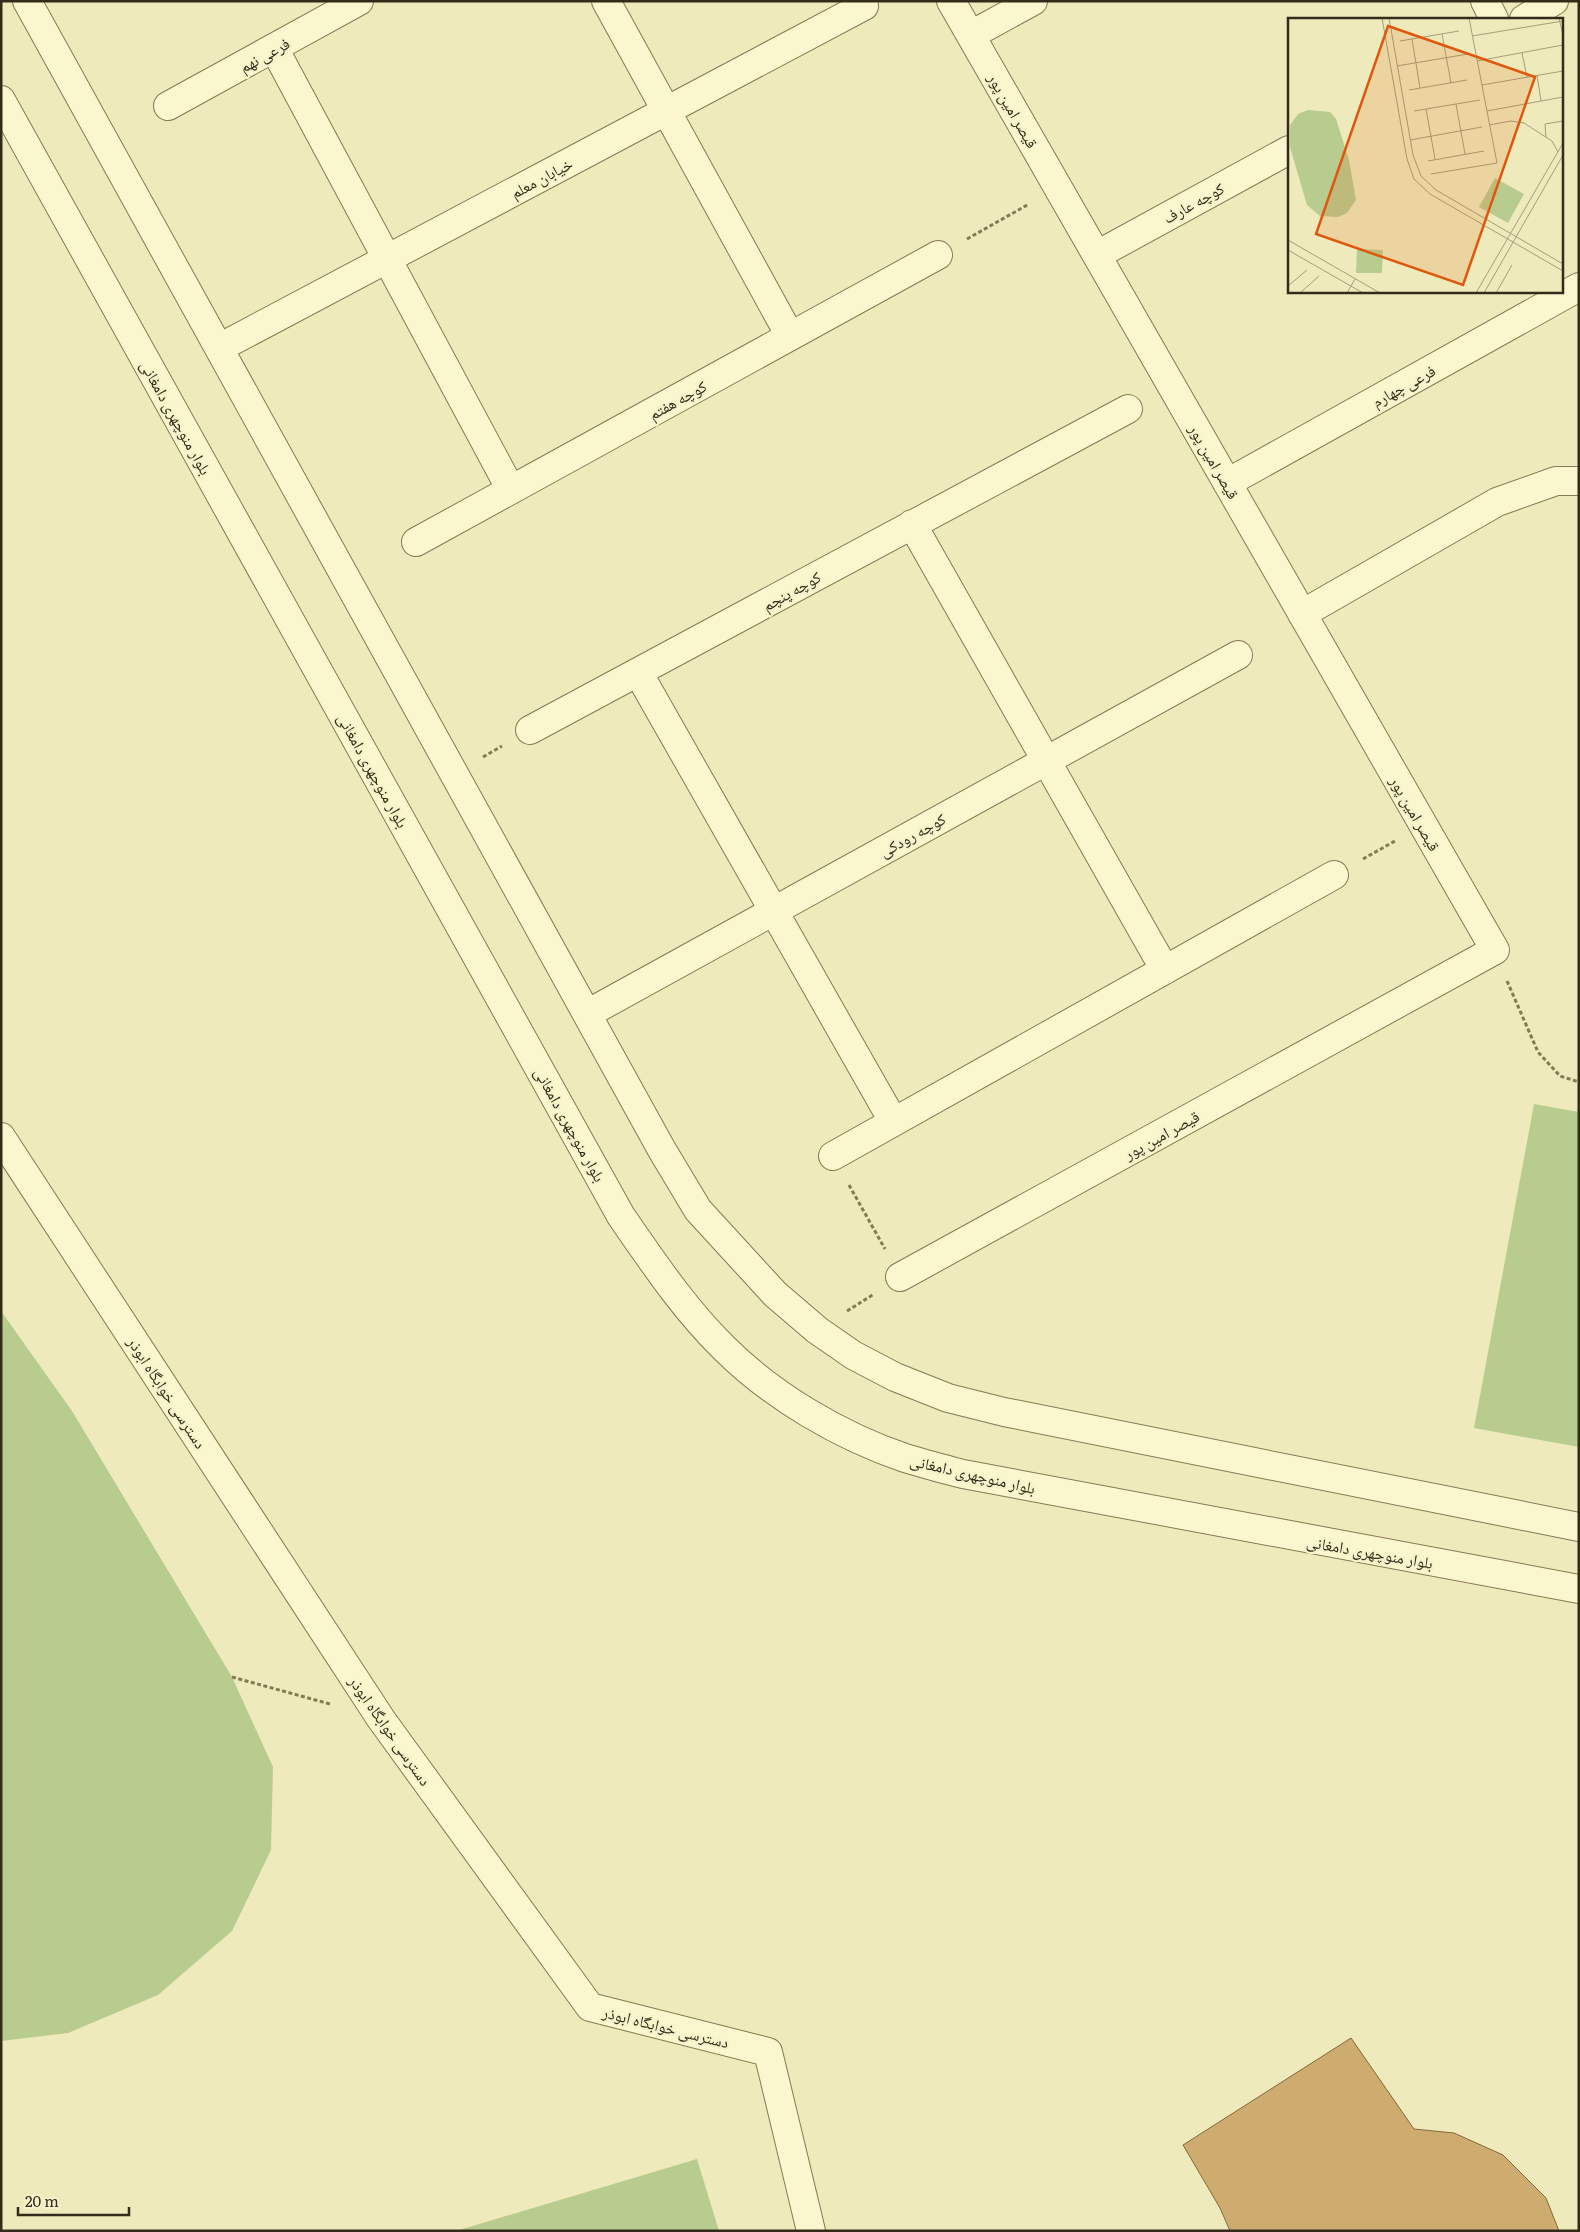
<svg xmlns="http://www.w3.org/2000/svg" width="1580" height="2232" font-family="Literata,'Noto Naskh Arabic',serif">
<rect width="100%" height="100%" fill="#efeabb"/>
<path fill="#b8cc8f" d="M1534 1104 1579 1112V1447L1474 1428Z
M1 1311 72 1411 232 1677 273 1767 271 1850 232 1931 158 1995 68 2033 1 2041Z
M697 2159 719 2231H456Z"/>
<path fill="#ceab6f" stroke="#85683a" d="M1351 2038 1414 2129 1454 2133 1503 2155 1546 2198 1559 2231H1230L1220 2208 1183 2145Z"/>
<g fill="none" stroke-linecap="round" stroke-linejoin="round">
<defs>
<path id="minor" d="M27 1 662 1150 698 1210 775 1294 817 1330 853 1355 895 1377 948 1398 1004 1412 1579 1527
M606 1 790 336
M1485 1 1494 19
M1524 19 1554 1
M971 35 1033 1
M274 48 511 490
M1 100 621 1216C653 1262 684 1309 724 1348 772 1396 840 1436 905 1458 924 1464 944 1469 963 1474L1579 1589
M168 106 359 1
M1097 255 1289 150
M219 348 864 6
M1227 483 1579 287
M912 524 1165 970
M416 542 938 255
M1302 614 1497 502 1556 481H1579
M639 674 893 1121
M530 730 1128 409
M587 1014 1238 655
M1 1137 381 1719 590 2007 768 2052 811 2231
M833 1156 1334 875
M900 1277 1495 950 951 1"/>
</defs>
<use href="#minor" stroke="#867955" stroke-width="30"/>
<path stroke="#867955" stroke-width="3" stroke-dasharray="4 2.5" stroke-linecap="butt" d="M967 239 1029 204
M483 757 502 746
M1363 859 1395 841
M1507 981 1538 1052 1560 1076 1579 1082
M849 1185 885 1249
M847 1311 874 1294
M232 1677 330 1704"/>
<use href="#minor" stroke="#faf6ce" stroke-width="28"/>
</g>
<g text-anchor="middle" dominant-baseline="central" stroke-width="4.5" stroke-linejoin="round" paint-order="stroke">
<g font-size="16" fill="#342c1a" stroke="#f6f3ca">
<text transform="translate(264 54) rotate(-29)">فرعی نهم</text>
<text transform="translate(1014 110) rotate(60)">قیصر امین پور</text>
<text transform="translate(541 177) rotate(-28)">خیابان معلم</text>
<text transform="translate(1193 202) rotate(-29)">کوچه عارف</text>
<text transform="translate(1403 385) rotate(-29)">فرعی چهارم</text>
<text transform="translate(677 399) rotate(-29)">کوچه هفتم</text>
<text transform="translate(177 417) rotate(61)">بلوار منوچهری دامغانی</text>
<text transform="translate(1215 461) rotate(60)">قیصر امین پور</text>
<text transform="translate(791 590) rotate(-29)">کوچه پنچم</text>
<text transform="translate(374 770) rotate(61)">بلوار منوچهری دامغانی</text>
<text transform="translate(1416 813) rotate(60)">قیصر امین پور</text>
<text transform="translate(912 834) rotate(-29)">کوچه رودکی</text>
<text transform="translate(571 1124) rotate(61)">بلوار منوچهری دامغانی</text>
<text transform="translate(1161 1134) rotate(-29)">قیصر امین پور</text>
<text transform="translate(168 1392) rotate(57)">دسترسی خوابگاه ابوذر</text>
<text transform="translate(973 1473) rotate(13)">بلوار منوچهری دامغانی</text>
<text transform="translate(1370 1551) rotate(10)">بلوار منوچهری دامغانی</text>
<text transform="translate(391 1730) rotate(55)">دسترسی خوابگاه ابوذر</text>
<text transform="translate(666 2026) rotate(14)">دسترسی خوابگاه ابوذر</text>
</g>
</g>
<g transform="translate(1288 18)">
<rect width="275" height="275" fill="#efeabb"/>
<path d="M20 92 42 94 48 101 61 142 68 182 59 195 50 199 32 198 19 187 2 129V107L10 96ZM207 160 236 176 220 205 191 189ZM69 231 95 232 94 255H68Z" fill="#b8cc8f"/>
<path fill="none" stroke="#a49e7b" stroke-width="1" d="M94 0 119 141 126 161 142 176 275 253M101 0 125 137 133 158 148 172 275 246M271 0 275 17M154 16 163 65M184 18 275 3M124 21 132 70M112 23 171 13M234 35 239 59M189 43 275 27M109 48 180 36M249 57 253 83M194 67 275 53M121 72 179 62M168 86 177 136M138 91 147 141M126 93 192 82M199 93 275 79M201 107 223 103 236 105 264 123 270 134M258 119 257 106 275 103M122 122 194 109M140 143 196 133M143 156 209 145 181 0M0 222 92 275M0 232 75 275M0 268 19 252M12 275 31 258M59 275 67 261M188 275 275 125M196 275 275 137M208 275 224 247"/>
<path fill="#df570d" fill-opacity="0.15" stroke="#df570d" stroke-width="2.5" d="M100 8 247 59 175 267 28 216Z"/>
<rect width="275" height="275" fill="none" stroke="#342c1a" stroke-width="2.5"/>
</g>
<rect width="1580" height="2232" fill="none" stroke="#342c1a" stroke-width="5"/>
<path d="M18 2207v8h111v-8" fill="none" stroke="#342c1a" stroke-width="2.5"/>
<text x="25" y="2207" font-size="15" fill="#342c1a" stroke="#f6f3ca" stroke-width="4" paint-order="stroke">20 m</text>
</svg>
